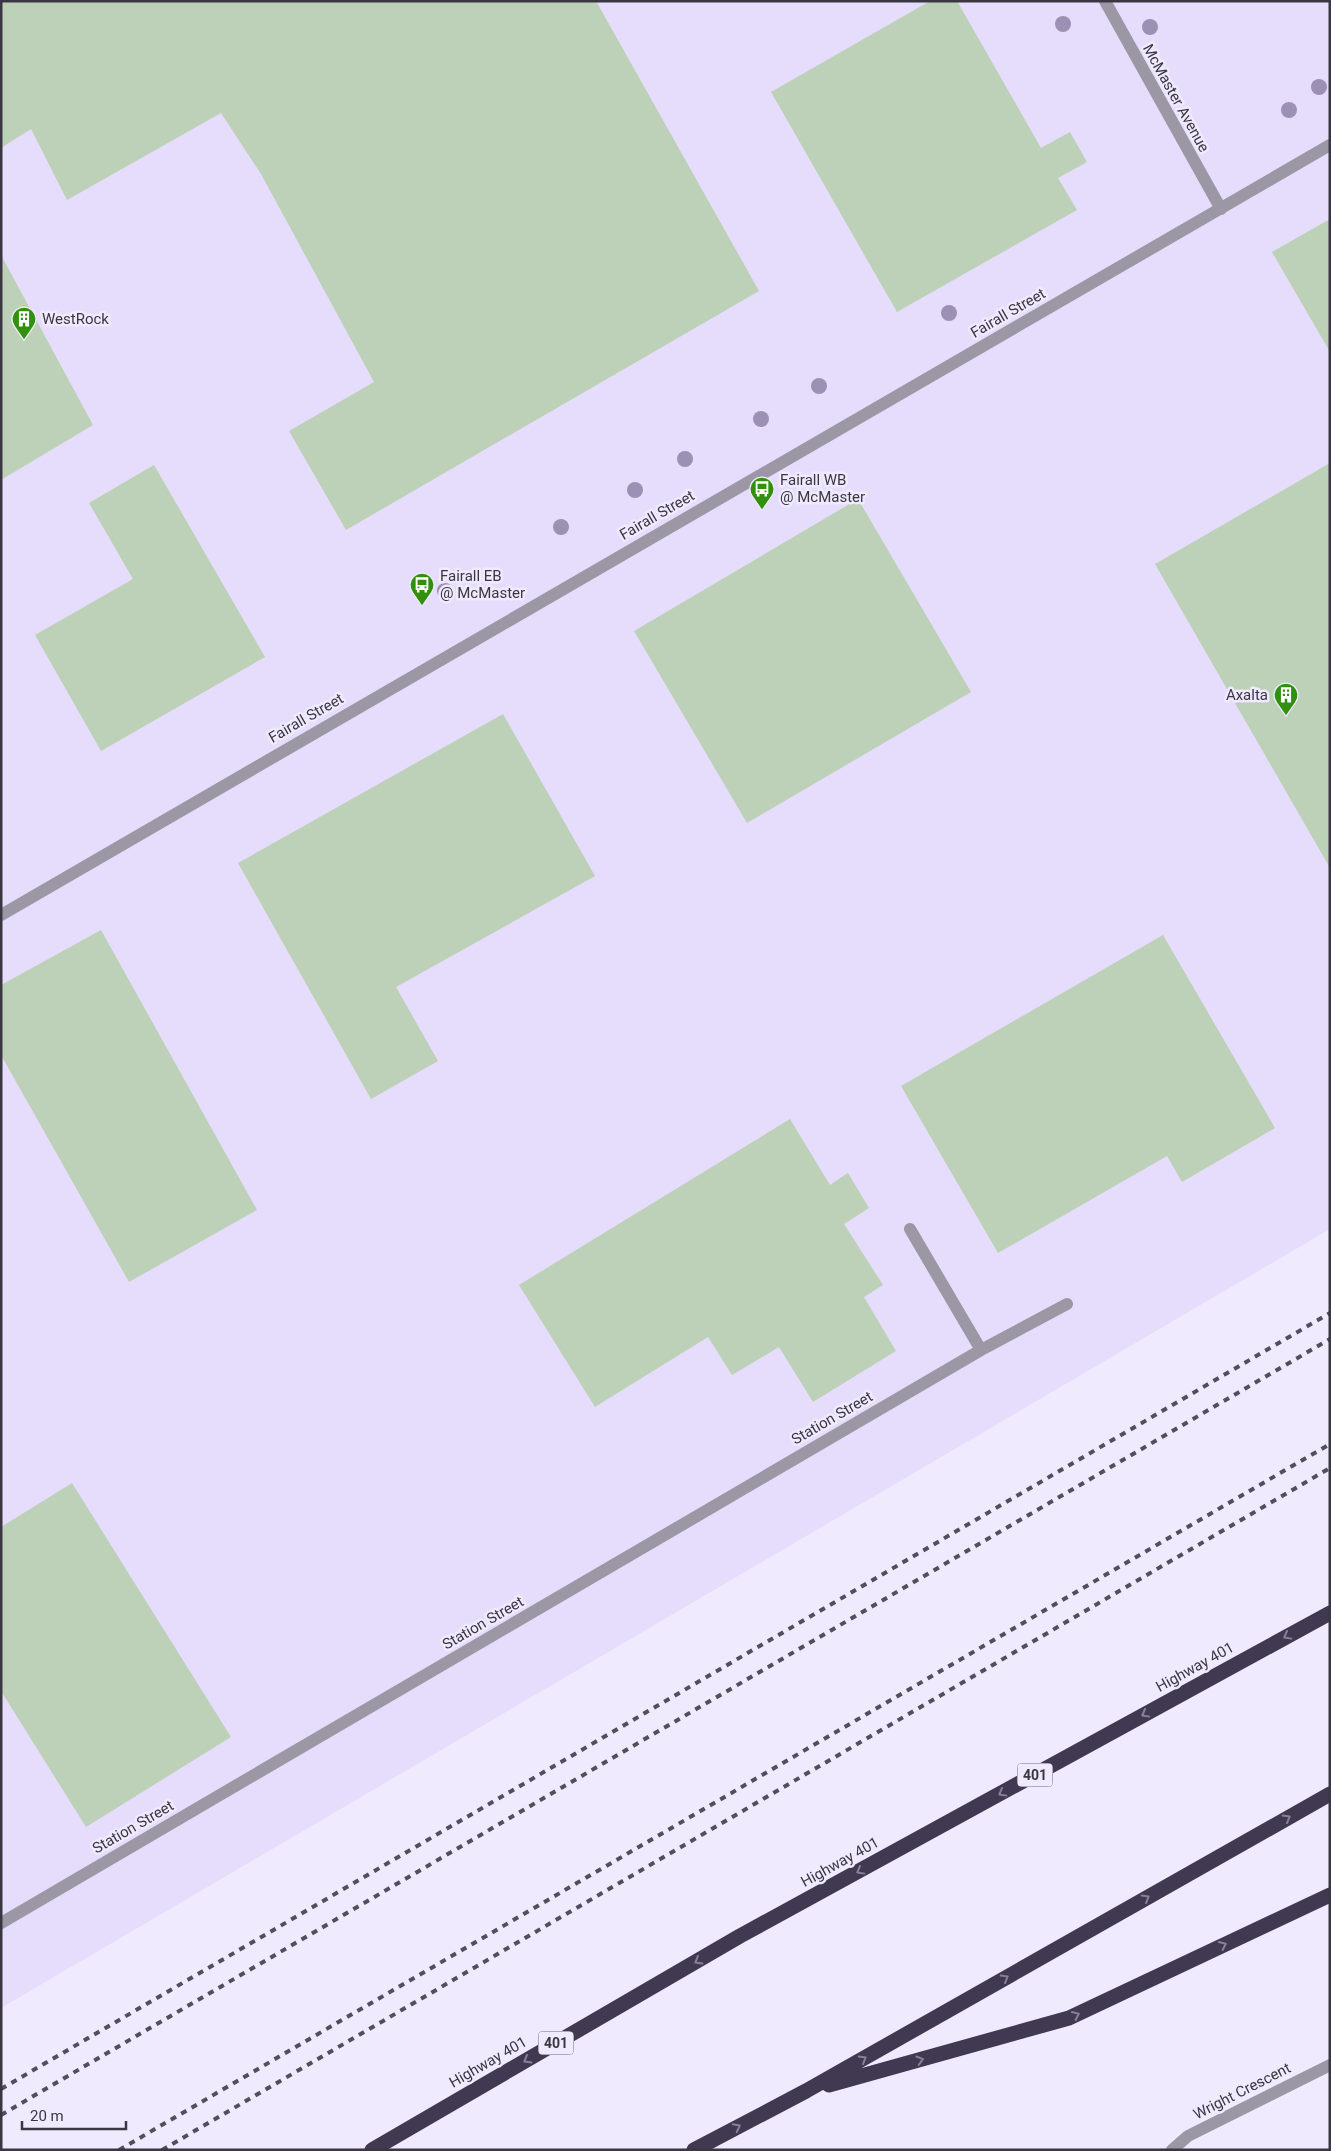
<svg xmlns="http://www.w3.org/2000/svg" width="1331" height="2151" font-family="Roboto,sans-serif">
<rect width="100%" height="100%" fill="#efeafd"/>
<path fill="#e5ddfb" d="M1 1H1330V1229L1 2008Z"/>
<path fill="#bcd1b7" d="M1 1H596L759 291 346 530 289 431 374 382 261 174 221 113 67 200 31 129 1 148Z
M930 1H957L1041 148 1070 132 1087 162 1058 178 1077 210 897 312 771 92Z
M1330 219V352L1272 252Z
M1 255 93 425 1 480Z
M1330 463V868L1155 564Z
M154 465 265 657 101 751 35 635 133 579 89 503Z
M858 499 971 692 747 823 634 631Z
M503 714 595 876 396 987 438 1061 371 1099 238 863Z
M101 930 257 1210 129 1282 1 1055V985Z
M1163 935 1275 1128 1182 1182 1167 1156 998 1253 901 1086Z
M790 1119 830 1185 848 1173 869 1208 844 1224 883 1285 864 1297 896 1351 813 1402 779 1347 732 1375 708 1337 595 1407 519 1285Z
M72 1483 231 1737 86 1827 1 1691V1527Z"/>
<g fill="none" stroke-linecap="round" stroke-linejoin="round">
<path stroke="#9b97a4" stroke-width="12" d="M1105 1 1221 209
M1 915 1330 145
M910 1229 981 1350
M1 1923 981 1350 1067 1304
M1172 2150 1188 2136 1330 2065"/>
<path stroke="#413952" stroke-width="15" d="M829 2085 1069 2018 1330 1895
M372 2150 740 1936 1330 1613
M694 2150 806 2091 1330 1794"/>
<path stroke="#524f5c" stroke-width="4" stroke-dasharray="6 6" stroke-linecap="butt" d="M1 2089 1330 1313
M1 2115 1330 1339
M119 2150 1330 1444
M162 2150 1330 1468"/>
</g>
<g fill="#9c91b4">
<circle cx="1063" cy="24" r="8"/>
<circle cx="1150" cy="27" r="8"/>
<circle cx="1319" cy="87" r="8"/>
<circle cx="1289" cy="110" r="8"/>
<circle cx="949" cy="313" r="8"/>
<circle cx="819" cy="386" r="8"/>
<circle cx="761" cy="419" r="8"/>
<circle cx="685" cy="459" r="8"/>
<circle cx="635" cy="490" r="8"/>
<circle cx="561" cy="527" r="8"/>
<circle cx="445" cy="591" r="8"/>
</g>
<defs><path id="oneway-chevron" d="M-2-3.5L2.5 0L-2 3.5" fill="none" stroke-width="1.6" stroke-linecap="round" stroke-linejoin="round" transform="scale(1.25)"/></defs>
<g stroke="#878096">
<use href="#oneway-chevron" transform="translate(1287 1636) rotate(151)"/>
<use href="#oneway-chevron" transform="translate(1145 1714) rotate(151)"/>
<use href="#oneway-chevron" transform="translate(1002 1793) rotate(151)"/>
<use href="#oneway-chevron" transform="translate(1287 1818) rotate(-30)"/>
<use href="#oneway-chevron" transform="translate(860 1871) rotate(151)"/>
<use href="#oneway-chevron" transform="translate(1146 1898) rotate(-30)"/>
<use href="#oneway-chevron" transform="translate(1223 1945) rotate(-25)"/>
<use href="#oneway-chevron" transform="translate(698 1961) rotate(150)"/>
<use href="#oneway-chevron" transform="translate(1005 1978) rotate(-30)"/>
<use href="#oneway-chevron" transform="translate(1076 2015) rotate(-25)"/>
<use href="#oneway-chevron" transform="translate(863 2059) rotate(-30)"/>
<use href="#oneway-chevron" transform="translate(527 2060) rotate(150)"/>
<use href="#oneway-chevron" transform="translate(920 2060) rotate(-16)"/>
<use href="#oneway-chevron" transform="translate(737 2127) rotate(-27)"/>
</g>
<defs>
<symbol id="building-pin" viewBox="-11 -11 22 30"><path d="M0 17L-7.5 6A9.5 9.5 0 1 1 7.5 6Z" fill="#31910e" stroke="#efeafd"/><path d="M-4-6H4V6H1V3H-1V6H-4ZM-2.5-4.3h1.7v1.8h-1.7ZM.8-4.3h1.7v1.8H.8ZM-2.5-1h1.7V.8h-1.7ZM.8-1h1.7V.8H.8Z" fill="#fff"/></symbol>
<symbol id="bus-pin" viewBox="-11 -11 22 30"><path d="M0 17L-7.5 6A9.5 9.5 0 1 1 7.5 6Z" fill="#31910e" stroke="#efeafd"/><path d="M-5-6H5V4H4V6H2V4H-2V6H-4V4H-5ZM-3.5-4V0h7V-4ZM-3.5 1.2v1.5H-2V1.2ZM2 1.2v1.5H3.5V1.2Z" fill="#fff"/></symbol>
</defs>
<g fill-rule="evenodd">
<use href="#building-pin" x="10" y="305" width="28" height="38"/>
<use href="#bus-pin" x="748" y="475" width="28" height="38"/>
<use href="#bus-pin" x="408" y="571" width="28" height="38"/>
<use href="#building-pin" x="1272" y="681" width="28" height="38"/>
</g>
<g text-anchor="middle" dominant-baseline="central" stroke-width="5" stroke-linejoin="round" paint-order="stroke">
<g fill="#efeafd" stroke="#706d7b" stroke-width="1">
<rect x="1017.5" y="1763.5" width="35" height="23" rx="4"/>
<rect x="538.5" y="2031.5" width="35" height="23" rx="4"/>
</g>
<g font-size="14" font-weight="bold" fill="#3a3743">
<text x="1035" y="1775">401</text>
<text x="556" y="2043">401</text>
</g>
<g font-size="15" fill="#3a3743" stroke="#efeafd">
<text transform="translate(1176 98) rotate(61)">McMaster Avenue</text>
<text transform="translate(1008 313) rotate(-30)">Fairall Street</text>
<text transform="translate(657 515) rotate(-30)">Fairall Street</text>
<text transform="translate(306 718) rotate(-30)">Fairall Street</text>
<text transform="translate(832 1418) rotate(-30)">Station Street</text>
<text transform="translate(483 1623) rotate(-30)">Station Street</text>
<text transform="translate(1195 1667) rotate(-29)">Highway 401</text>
<text transform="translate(133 1827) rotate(-30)">Station Street</text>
<text transform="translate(840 1862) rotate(-29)">Highway 401</text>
<text transform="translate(488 2062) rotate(-30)">Highway 401</text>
<text transform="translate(1242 2091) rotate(-27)">Wright Crescent</text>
</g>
<g font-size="15" fill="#3a3743" stroke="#efeafd" text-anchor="start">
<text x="42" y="319">WestRock</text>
<text x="780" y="480">Fairall WB<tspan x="780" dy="17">@ McMaster</tspan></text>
<text x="440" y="576">Fairall EB<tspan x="440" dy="17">@ McMaster</tspan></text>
<text x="1268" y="695" text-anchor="end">Axalta</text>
</g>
</g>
<rect width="1331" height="2151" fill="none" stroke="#3a3743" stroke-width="5"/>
<path d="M22 2121v8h104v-8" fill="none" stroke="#3a3743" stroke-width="2.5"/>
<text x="30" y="2121" font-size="15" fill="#3a3743" stroke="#efeafd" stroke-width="4" paint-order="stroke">20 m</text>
</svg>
